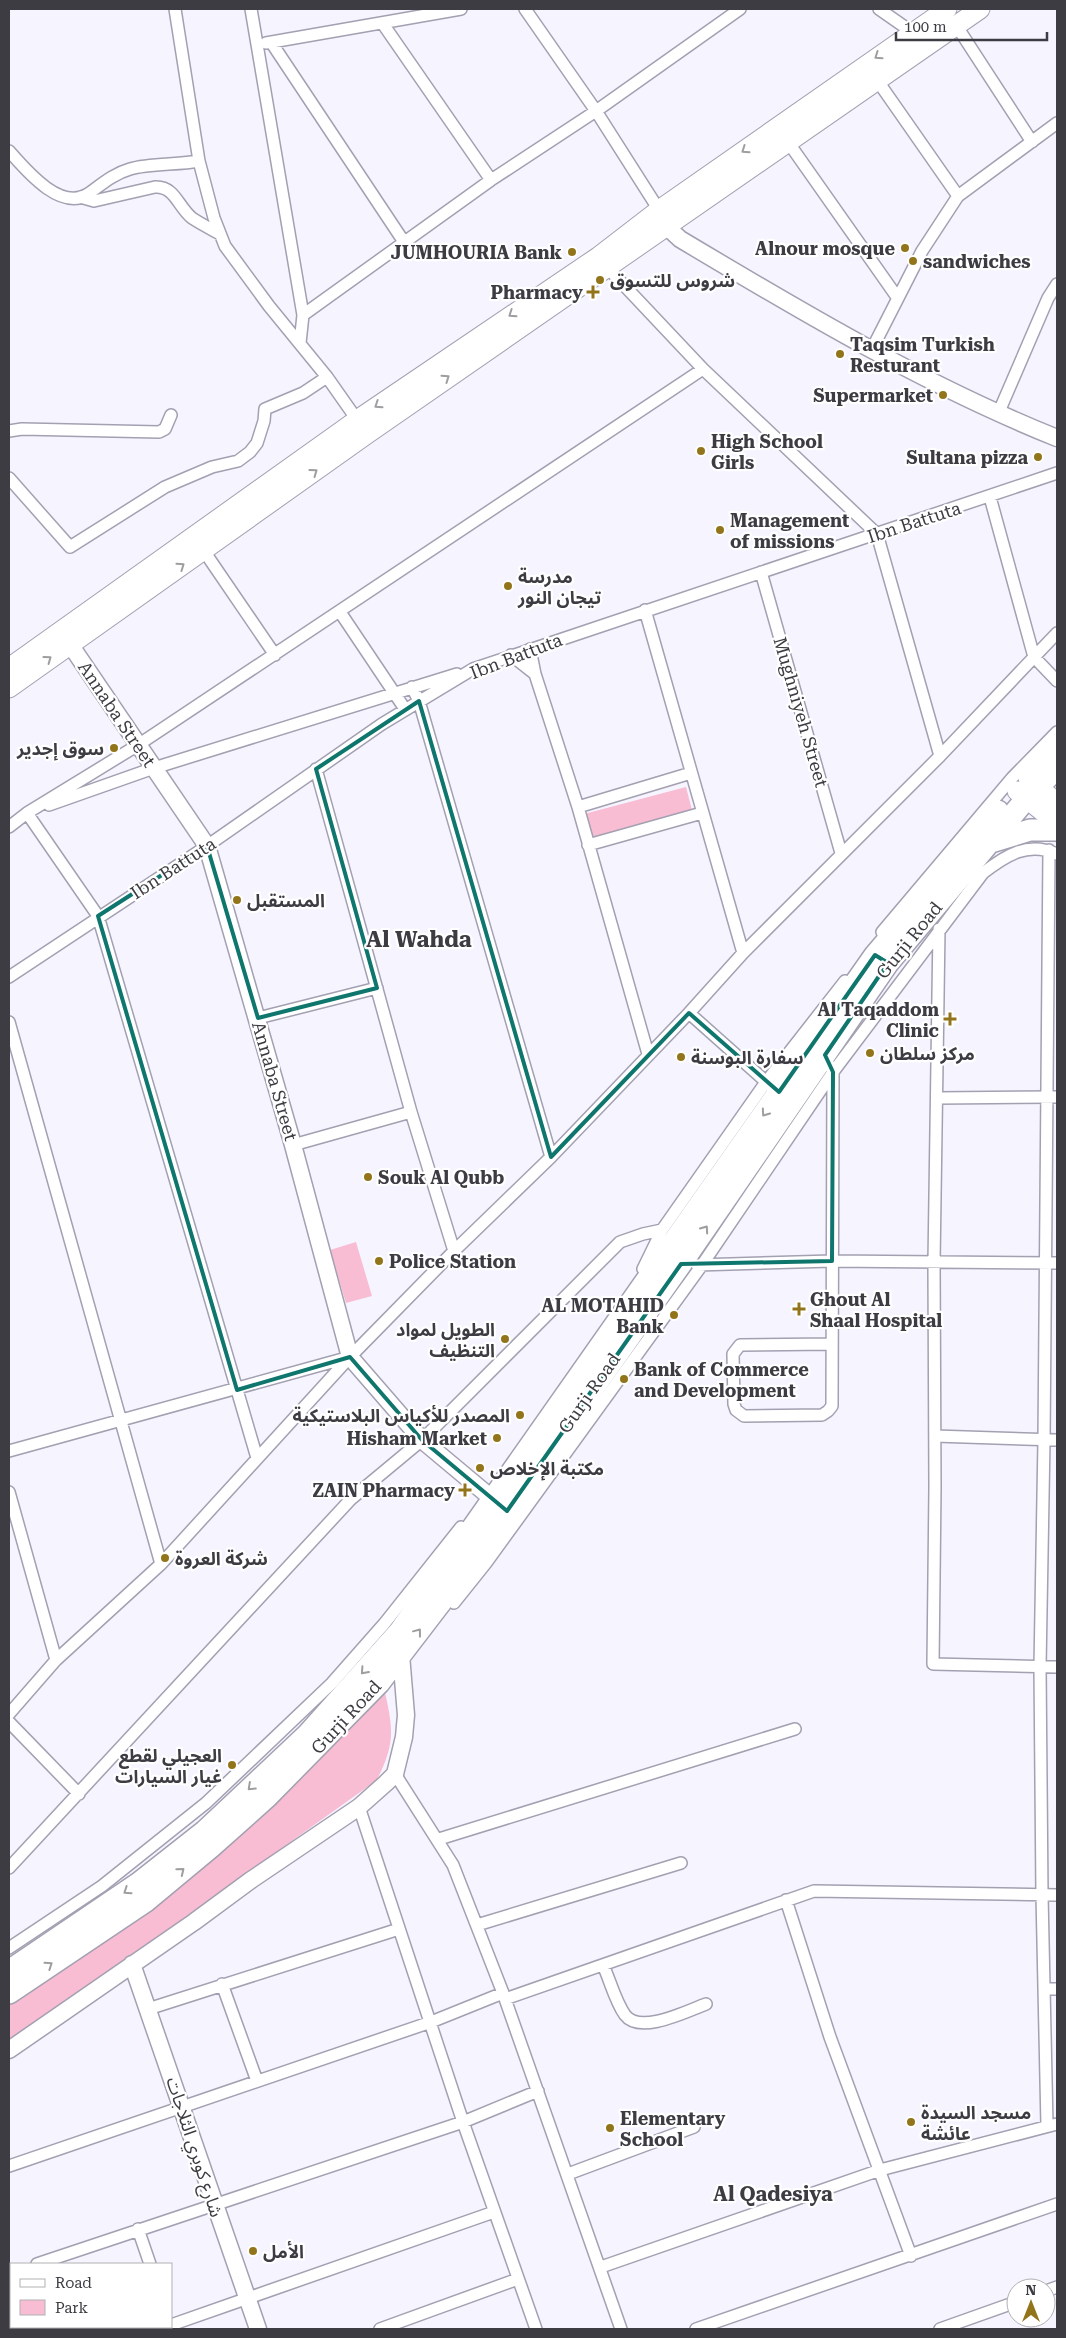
<svg xmlns="http://www.w3.org/2000/svg" width="1066" height="2338" font-family="'Roboto Serif','Noto Sans Arabic',serif">
<rect width="100%" height="100%" fill="#f5f4ff"/>
<path fill="#f8bdd3" d="M686 787 692 810 591 838 584 814Z
M356 1242 372 1296 346 1303 330 1250Z
M384 1688C393 1728 396 1742 377 1780L9 2043V2003Z"/>
<g fill="none" stroke-linecap="round" stroke-linejoin="round">
<defs>
<path id="street" d="M175 9 199 161 214 218 225 246 269 306 327 377 360 424
M251 9 303 315
M525 9 596 111 659 210
M879 9 912 32 914 37
M383 24 491 180
M956 25 1032 142
M271 42 404 242
M266 43 461 9
M877 80 958 196
M788 142 897 297
M9 151C25 169 60 212 88 194 102 184 113 174 130 169 149 163 178 165 199 161
M80 197 94 201 155 187C175 186 178 207 192 218 201 224 211 229 220 234
M603 263 703 369 877 534 940 756
M300 343 303 315 491 180 596 111 740 9
M872 349 922 251 958 196 1057 123
M998 414 1048 298 1057 284
M9 431 22 429 159 432 165 429 171 415
M9 478 70 547 165 487 212 467 238 461 250 452 257 443 264 421 265 409 303 393 327 377
M990 497 1034 657 1057 681
M204 551 275 655
M761 572 841 853
M645 610 743 953
M340 612 405 709
M511 655 535 674 530 649
M535 674 578 807 648 1054
M412 687 419 701 551 1157
M316 769 411 1112 454 1251
M49 805 154 768 457 674
M578 807 691 773
M27 813 98 916 257 1458
M9 827 27 813 138 745 703 369
M588 845 702 813
M939 929 934 1263 935 1488 933 1664 1057 1667
M882 932 1012 778 1057 732
M9 977 207 846 382 724 473 669 1057 473
M689 1013 772 1087
M258 1018 377 988
M9 1022 161 1564
M830 1066 833 1072 983 873C1006 855 1028 841 1057 854
M938 1098 1057 1097
M293 1145 411 1112
M697 1265 832 1261 1057 1263
M643 1269 662 1230
M935 1436 1057 1440
M9 1451 350 1357 454 1251 551 1157 689 1013 743 953 940 756 1057 633
M9 1492 56 1660
M454 1603 486 1563 702 1265 833 1072 832 1406 828 1411 822 1415 744 1416 736 1410 734 1404 733 1354 740 1345 831 1344
M9 1714 56 1660 161 1564 349 1358
M9 1722 79 1794
M395 1774 453 1865 503 1993 621 2329
M359 1807 463 2122 536 2329
M439 1839 795 1729
M9 1868 351 1499 422 1440 620 1242 643 1234 662 1230 766 1082 845 981
M786 1900 830 2037 911 2256
M477 1925 681 1863
M9 1948 102 1886 206 1803 332 1683 384 1624 461 1527
M603 1965C610 1980 615 2001 625 2015 640 2035 687 2011 706 2004
M222 1984 257 2081
M1044 1989H1057
M505 1999 814 1891 1057 1895
M148 2009 399 1929
M1047 2126 1042 1895 1040 1667 1044 1440 1049 850
M9 2166 431 2022 503 1993
M568 2174 694 2127
M138 2229 150 2264
M37 2264 463 2122 538 2091
M601 2267 880 2170 1057 2124
M9 2274 11 2273
M1046 2291 1057 2287
M171 2325 494 2212
M158 2329 166 2327
M380 2329 518 2279
M696 2329 1057 2204
M940 2329 1016 2302"/>
<path id="secondary" d="M662 216 666 226 680 239C802 312 925 385 1057 438
M63 634 207 846 293 1145 350 1357 422 1440 501 1506
M132 1964 258 2329
M9 2050 194 1922 251 1880 359 1807 386 1783 395 1774 404 1737 406 1715 401 1655"/>
<path id="primary" d="M9 668 357 420 598 257 659 210 947 9
M9 688 367 434 980 9
M1028 778 1057 803
M1017 791 1057 823"/>
<path id="highway" d="M1030 776 1057 747
M991 842 1030 830H1057
M9 1971 139 1883 205 1831 307 1735 400 1631 875 955 998 811
M9 1993 146 1901 211 1847 267 1797 379 1683 461 1576 681 1264 888 963 1026 799 1057 768"/>
</defs>
<use href="#street" stroke="#a3a0b1" stroke-width="14"/>
<use href="#secondary" stroke="#a3a0b1" stroke-width="19"/>
<use href="#primary" stroke="#a3a0b1" stroke-width="21"/>
<use href="#highway" stroke="#a3a0b1" stroke-width="24"/>
<use href="#street" stroke="#fff" stroke-width="11"/>
<use href="#secondary" stroke="#fff" stroke-width="16"/>
<use href="#primary" stroke="#fff" stroke-width="19"/>
<use href="#highway" stroke="#fff" stroke-width="21"/>
</g>
<defs><path id="oneway-chevron" d="M-2-3.5L2.5 0L-2 3.5" fill="none" stroke-width="1.6" stroke-linecap="round" stroke-linejoin="round" transform="scale(1.25)"/></defs>
<g stroke="#9e9ea1">
<use href="#oneway-chevron" transform="translate(878 56) rotate(145)"/>
<use href="#oneway-chevron" transform="translate(745 150) rotate(145)"/>
<use href="#oneway-chevron" transform="translate(512 314) rotate(146)"/>
<use href="#oneway-chevron" transform="translate(446 378) rotate(-35)"/>
<use href="#oneway-chevron" transform="translate(378 405) rotate(146)"/>
<use href="#oneway-chevron" transform="translate(314 472) rotate(-36)"/>
<use href="#oneway-chevron" transform="translate(181 566) rotate(-35)"/>
<use href="#oneway-chevron" transform="translate(48 659) rotate(-36)"/>
<use href="#oneway-chevron" transform="translate(765 1113) rotate(125)"/>
<use href="#oneway-chevron" transform="translate(705 1229) rotate(-55)"/>
<use href="#oneway-chevron" transform="translate(418 1632) rotate(-53)"/>
<use href="#oneway-chevron" transform="translate(364 1671) rotate(132)"/>
<use href="#oneway-chevron" transform="translate(251 1787) rotate(137)"/>
<use href="#oneway-chevron" transform="translate(181 1871) rotate(-39)"/>
<use href="#oneway-chevron" transform="translate(127 1891) rotate(146)"/>
<use href="#oneway-chevron" transform="translate(49 1965) rotate(-34)"/>
</g>
<path fill="none" stroke="#0f766e" stroke-width="4" stroke-linejoin="round" d="M419 701 551 1157 689 1013 779 1092 875 955 888 963 825 1055 833 1072 832 1261 681 1264 507 1511 422 1440 350 1357 237 1390 98 916 207 846 258 1018 377 988 316 769Z"/>
<g fill="#92751b" stroke="#fff" stroke-width="2">
<circle cx="905" cy="248" r="5"/>
<circle cx="572" cy="252" r="5"/>
<circle cx="913" cy="261" r="5"/>
<circle cx="600" cy="280" r="5"/>
<path d="M590.5 284.5h5v5h5v5h-5v5h-5v-5h-5v-5h5z"/>
<circle cx="840" cy="354" r="5"/>
<circle cx="943" cy="395" r="5"/>
<circle cx="701" cy="451" r="5"/>
<circle cx="1038" cy="457" r="5"/>
<circle cx="720" cy="530" r="5"/>
<circle cx="508" cy="586" r="5"/>
<circle cx="114" cy="748" r="5"/>
<circle cx="237" cy="900" r="5"/>
<path d="M947.5 1011.5h5v5h5v5h-5v5h-5v-5h-5v-5h5z"/>
<circle cx="870" cy="1053" r="5"/>
<circle cx="681" cy="1057" r="5"/>
<circle cx="368" cy="1177" r="5"/>
<circle cx="379" cy="1261" r="5"/>
<path d="M796.5 1301.5h5v5h5v5h-5v5h-5v-5h-5v-5h5z"/>
<circle cx="674" cy="1315" r="5"/>
<circle cx="505" cy="1339" r="5"/>
<circle cx="624" cy="1379" r="5"/>
<circle cx="520" cy="1415" r="5"/>
<circle cx="497" cy="1438" r="5"/>
<circle cx="480" cy="1468" r="5"/>
<path d="M462.5 1482.5h5v5h5v5h-5v5h-5v-5h-5v-5h5z"/>
<circle cx="165" cy="1558" r="5"/>
<circle cx="232" cy="1765" r="5"/>
<circle cx="911" cy="2122" r="5"/>
<circle cx="610" cy="2128" r="5"/>
<circle cx="253" cy="2251" r="5"/>
</g>
<g text-anchor="middle" dominant-baseline="central" stroke-width="4.5" stroke-linejoin="round" paint-order="stroke">
<g font-size="18" font-weight="bold" fill="#3d3c43" stroke="#fff" text-anchor="start">
<text x="895" y="248" text-anchor="end">Alnour mosque</text>
<text x="562" y="252" text-anchor="end">JUMHOURIA Bank</text>
<text x="923" y="261">sandwiches</text>
<text x="610" y="280">شروس للتسوق</text>
<text x="583" y="292" text-anchor="end">Pharmacy</text>
<text x="850" y="344">Taqsim Turkish<tspan x="850" dy="21">Resturant</tspan></text>
<text x="933" y="395" text-anchor="end">Supermarket</text>
<text x="711" y="441">High School<tspan x="711" dy="21">Girls</tspan></text>
<text x="1028" y="457" text-anchor="end">Sultana pizza</text>
<text x="730" y="520">Management<tspan x="730" dy="21">of missions</tspan></text>
<text x="518" y="576">مدرسة<tspan x="518" dy="21">تيجان النور</tspan></text>
<text x="104" y="748" text-anchor="end">سوق إجدير</text>
<text x="247" y="900">المستقبل</text>
<text x="939" y="1009" text-anchor="end">Al Taqaddom<tspan x="939" dy="21">Clinic</tspan></text>
<text x="880" y="1053">مركز سلطان</text>
<text x="691" y="1057">سفارة البوسنة</text>
<text x="378" y="1177">Souk Al Qubb</text>
<text x="389" y="1261">Police Station</text>
<text x="810" y="1299">Ghout Al<tspan x="810" dy="21">Shaal Hospital</tspan></text>
<text x="664" y="1305" text-anchor="end">AL MOTAHID<tspan x="664" dy="21">Bank</tspan></text>
<text x="495" y="1329" text-anchor="end">الطويل لمواد<tspan x="495" dy="21">التنظيف</tspan></text>
<text x="634" y="1369">Bank of Commerce<tspan x="634" dy="21">and Development</tspan></text>
<text x="510" y="1415" text-anchor="end">المصدر للأكياس البلاستيكية</text>
<text x="487" y="1438" text-anchor="end">Hisham Market</text>
<text x="490" y="1468">مكتبة الإخلاص</text>
<text x="455" y="1490" text-anchor="end">ZAIN Pharmacy</text>
<text x="175" y="1558">شركة العروة</text>
<text x="222" y="1755" text-anchor="end">العجيلي لقطع<tspan x="222" dy="21">غيار السيارات</tspan></text>
<text x="921" y="2112">مسجد السيدة<tspan x="921" dy="21">عائشة</tspan></text>
<text x="620" y="2118">Elementary<tspan x="620" dy="21">School</tspan></text>
<text x="263" y="2251">الأمل</text>
</g>
<g font-size="18" fill="#3d3c43" stroke="#fff">
<text transform="translate(914 522) rotate(-18)">Ibn Battuta</text>
<text transform="translate(516 656) rotate(-21)">Ibn Battuta</text>
<text transform="translate(801 712) rotate(74)">Mughniyeh Street</text>
<text transform="translate(117 714) rotate(56)">Annaba Street</text>
<text transform="translate(173 868) rotate(-33)">Ibn Battuta</text>
<text transform="translate(909 940) rotate(-51)">Gurji Road</text>
<text transform="translate(275 1081) rotate(74)">Annaba Street</text>
<text transform="translate(589 1393) rotate(-55)">Gurji Road</text>
<text transform="translate(346 1717) rotate(-47)">Gurji Road</text>
<text transform="translate(195 2147) rotate(72)">شارع كوبري الثلاجات</text>
</g>
<g font-size="20" font-weight="bold" fill="#3d3c43" stroke="#fff">
<text x="773" y="2194">Al Qadesiya</text>
</g>
<g font-size="22" font-weight="bold" fill="#3d3c43" stroke="#fff">
<text x="419" y="939">Al Wahda</text>
</g>
</g>
<rect width="1066" height="2338" fill="none" stroke="#3d3c43" stroke-width="20"/>
<rect x="10" y="2263" width="162" height="65" fill="#ffffff" stroke="#b1b1b4"/>
<rect x="20" y="2279" width="25" height="8" fill="#ffffff" stroke="#b1b1b4"/>
<text x="55" y="2288" font-size="15" fill="#3d3c43">Road</text>
<rect x="20" y="2300" width="25" height="15" fill="#f8bdd3" stroke="#b1b1b4"/>
<text x="55" y="2313" font-size="15" fill="#3d3c43">Park</text>
<g transform="translate(1031 2303)"><circle r="24" fill="#ffffff" stroke="#b1b1b4"/>
<path d="M0-4L9 19L0 12L-9 19Z" fill="#92751b"/>
<text y="-8" font-size="14" font-weight="bold" text-anchor="middle" fill="#3d3c43">N</text>
</g>
<path d="M896 32v8h151v-8" fill="none" stroke="#3d3c43" stroke-width="2.5"/>
<text x="904" y="32" font-size="15" fill="#3d3c43" stroke="#ffffff" stroke-width="4" paint-order="stroke">100 m</text>
</svg>
